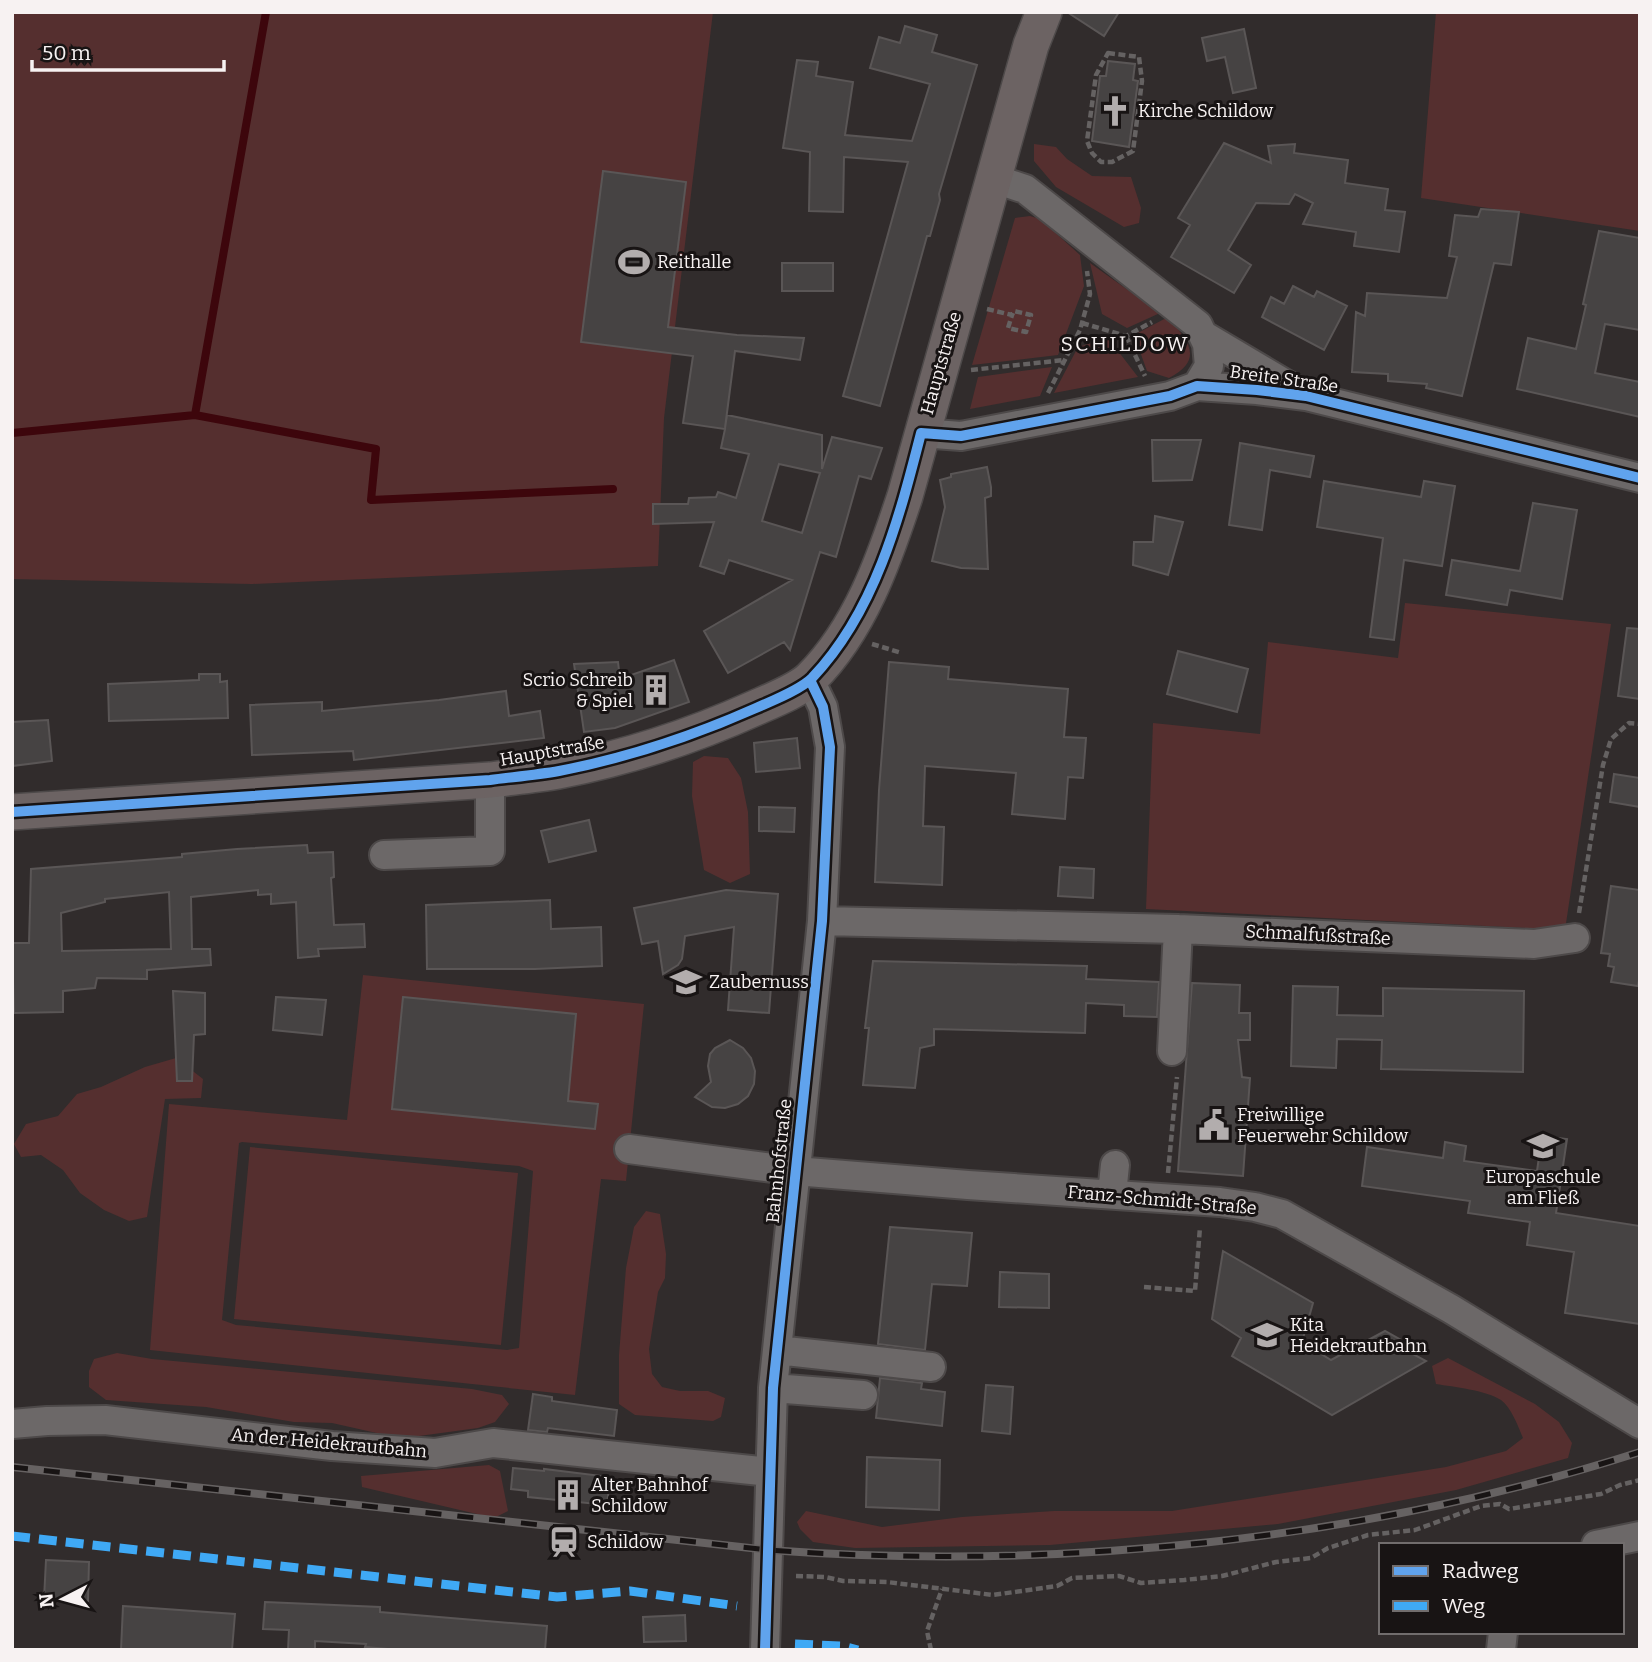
<svg xmlns="http://www.w3.org/2000/svg" width="1652" height="1662" font-family="Bitter,serif">
<rect width="100%" height="100%" fill="#312c2c"/>
<path fill="#552f2f" fill-rule="evenodd" d="M12 12H713L664 418 658 566 252 584 12 579Z
M1436 12H1640V231L1421 198Z
M1034 144 1056 147 1067 159 1092 176 1131 177 1141 208 1139 223 1124 227 1056 187 1034 161Z
M1030 216 1040 219 1080 255 1084 286 1058 355 972 365 1015 218Z
M1090 263 1160 313 1127 328 1102 314Z
M1168 317C1188 341 1205 359 1169 378L1147 371 1134 335Z
M1108 338 1138 377 1054 393 1078 347Z
M1052 367 1040 396 970 409 978 377Z
M1405 603 1611 624 1565 930 1146 909 1153 723 1260 734 1268 642 1398 658Z
M704 756 728 758 741 778 748 812 750 874 730 883 704 870 692 796 693 762Z
M363 975 644 1004 626 1181 601 1179 575 1395 150 1350 169 1104 347 1120ZM242 1142 519 1166 533 1171 519 1348 507 1350 236 1325 222 1320 239 1143Z
M176 1058 203 1079 201 1098 165 1099 147 1217 129 1221 104 1210 80 1193 63 1170 41 1155 21 1157 14 1144 26 1124 58 1116 77 1094 101 1087 145 1067Z
M250 1147 518 1173 501 1345 234 1319Z
M646 1211 660 1214 666 1254 665 1278 658 1292 649 1349 652 1374 662 1387 680 1391H708L725 1398 721 1417 713 1421 635 1415 619 1404V1355L626 1268 634 1227Z
M117 1353 152 1359 472 1389 502 1395 509 1404 495 1422 478 1428 419 1436H390L332 1423 294 1422 206 1407 106 1400 89 1387V1371L94 1359Z
M1448 1358 1535 1404 1559 1422 1572 1443 1568 1458 1456 1490 1278 1524 1050 1545 855 1548 813 1542 800 1529 797 1522 806 1511 882 1527 962 1517 1054 1511H1172L1446 1467 1506 1451 1523 1438C1518 1426 1511 1407 1501 1400 1485 1390 1454 1387 1436 1384L1432 1366Z
M489 1465 500 1471 508 1511 494 1518 362 1487 361 1476Z"/>
<g fill="none" stroke-linecap="round" stroke-linejoin="round">
<path stroke="#3d060c" stroke-width="8" d="M266 12 195 415 376 449 371 500 613 489
M12 433 195 415"/>
</g>
<path fill="#464343" stroke="#5a5656" stroke-width="2" fill-rule="evenodd" d="M1067 12H1119L1104 36Z
M905 26 937 35 932 52 977 65 939 194 940 200 930 236H927L880 406 843 396 908 162 844 157 843 212 809 211 810 152 783 148 797 60 818 62 816 76 853 82 845 135 912 141 930 84 870 68 879 37 900 43Z
M1244 29 1256 88 1233 93 1225 57 1207 61 1202 38Z
M1108 61 1135 64 1133 80 1138 81 1129 147 1092 141 1100 76H1106Z
M1224 143 1271 163 1268 146 1295 144 1294 153 1348 160 1345 183 1388 189 1385 210 1405 212 1399 252 1354 246 1356 232 1303 224 1313 203 1295 194 1289 204 1256 203 1228 250 1251 265 1234 293 1171 257 1190 225 1178 218Z
M603 171 686 182 668 327 737 335 804 338 800 360 735 351 725 428 727 415 822 435V469L832 437 882 448 871 479 859 476 836 557 820 552 790 650 784 642 728 673 704 631 792 580 729 560 724 574 700 566 714 522 653 524V504H688L689 498 716 497 718 492 736 498 749 454 721 448 725 429 683 423 693 356 581 342ZM779 464 820 473 802 533 762 521Z
M1481 209 1519 212 1511 265 1494 263 1462 396 1426 388 1427 384 1388 381V374L1352 372 1356 312 1365 316 1367 293 1447 298 1457 257 1449 256 1455 215 1478 217Z
M1599 231 1640 238V330L1605 324 1595 373 1640 382V417L1517 389 1528 338 1576 349 1586 305 1583 304Z
M782 263H833V291H782Z
M1293 286 1314 297 1317 291 1347 306 1324 350 1262 317 1271 297 1284 304Z
M1152 440H1201L1192 480 1153 481Z
M1240 443 1314 456 1310 477 1270 470 1262 530 1229 525Z
M987 467 991 487V496L985 498 988 569 961 568 932 561 945 507 940 480 951 477V474Z
M1324 481 1421 497 1424 481 1455 486 1442 566 1404 560 1394 640 1370 637 1383 538 1317 527Z
M1533 503 1577 510 1562 599 1510 590 1507 605 1446 595 1452 560 1520 571Z
M1155 516 1183 522 1168 575 1133 565 1134 542H1153Z
M1627 628 1640 629V699L1618 696Z
M1178 651 1248 669 1237 712 1167 694Z
M674 660 689 702 615 728 584 732 574 664 618 662 620 679Z
M889 662 949 667 948 679 1068 689 1064 737 1086 738 1083 778 1068 777 1065 819 1012 814 1016 773 925 766 923 826 944 827 942 885 875 882 879 790Z
M199 674H220V682L227 681 228 718 109 721 108 684 199 680Z
M506 691 509 716 540 711 544 738 354 760 353 751 252 755 250 705 322 702V711L439 700Z
M48 720 52 761 12 766V722Z
M797 738 800 768 756 772 754 743Z
M1614 774 1640 778V807L1610 802Z
M759 807 795 808 794 832 759 831Z
M589 820 596 851 549 862 541 831Z
M307 845 308 853 333 852 334 877 331 878 334 925 364 924 365 947 318 949 319 956 298 958 296 902 271 904V894L258 895V890L191 897 192 949H210L211 965 147 970V979L97 978 95 988 63 991V1012L14 1013 12 943H29L31 869 182 857V854L237 849ZM169 892 171 949 62 951 61 913 105 902V899Z
M1060 867 1094 869 1093 898 1058 896Z
M1611 886 1640 890V974L1638 986 1611 982 1614 967 1608 966 1610 954 1601 953Z
M726 890 778 894 769 1013 728 1010 734 927 685 936 682 959 678 965 663 974 658 941 642 944 634 908Z
M550 900 551 929 601 927 602 966 535 969H427L426 905Z
M873 961 1087 966 1086 979 1159 982 1157 1017 1124 1016V1005L1086 1003 1085 1033 934 1029V1045L920 1048 915 1088 863 1085 869 1028H865Z
M1192 983 1240 985 1239 1013H1250V1040H1238L1242 1077 1250 1078 1243 1176 1178 1171Z
M1293 986 1338 987 1337 1015 1383 1016V988L1524 991 1523 1072 1381 1069 1382 1040 1337 1039 1336 1068 1291 1066Z
M173 991 205 993V1034L194 1035 192 1081H177Z
M276 997 326 1000 322 1035 273 1030Z
M403 997 576 1014 568 1101 598 1104 595 1129 392 1109Z
M730 1040 743 1048 751 1058 755 1071 754 1084 748 1096 738 1104 725 1108 712 1107 695 1097 711 1082 708 1066 710 1054 715 1048Z
M1542 1136 1567 1139 1556 1213 1640 1226V1324L1565 1313 1574 1252 1527 1245 1530 1222 1468 1213 1470 1201 1362 1186 1367 1147 1443 1158 1445 1142 1466 1146 1464 1161 1537 1171Z
M890 1227 972 1233 967 1286 932 1284 925 1350 878 1344Z
M1223 1251 1313 1303 1302 1342 1331 1360 1385 1331 1401 1340 1398 1346 1426 1361 1332 1415 1232 1356 1241 1338 1212 1319Z
M1000 1272 1049 1274V1308L999 1307Z
M880 1378 922 1383 921 1389 945 1392 942 1426 876 1418Z
M986 1385 1013 1387 1010 1434 982 1431Z
M533 1394 552 1397V1401L617 1410 614 1436 548 1428 547 1432 528 1430Z
M867 1457 940 1460 939 1510 866 1507Z
M513 1468 544 1471V1469L610 1477 607 1505 528 1497V1491L511 1489Z
M46 1560 89 1562 88 1601 44 1599Z
M265 1602 380 1607V1612L547 1626 545 1650H400L365 1647 366 1644 315 1641V1650H288L289 1630 263 1629Z
M123 1606 235 1614 232 1650H121Z
M685 1615 686 1641 644 1642 643 1617Z"/>
<g fill="none" stroke-linecap="round" stroke-linejoin="round">
<defs>
<path id="minor" d="M992 178 1025 189 1198 325 1207 344 1209 366 1197 386
M1203 335 1294 389
M921 433 961 436 1170 396 1197 386 1257 390 1306 396 1640 478
M384 855 490 851V780
M822 921 1178 929 1534 944 1575 938
M1172 1051 1178 929
M629 1149 795 1171 968 1185 1220 1202 1255 1207 1282 1214 1451 1309 1640 1424
M1112 1194 1115 1165
M777 1350 931 1367
M773 1388 863 1395
M12 1424 47 1421 105 1420 332 1446 435 1453 493 1443 770 1472
M1596 1545 1640 1536
M765 1650 773 1388 822 921 830 747 823 707 810 680
M1501 1650 1503 1632"/>
<path id="major" d="M12 812 490 780C513 777 536 775 558 771 626 758 693 736 755 708 771 701 799 690 811 678 860 629 884 560 905 496L1031 45 1044 12"/>
</defs>
<use href="#minor" stroke="#4d4949" stroke-width="32"/>
<use href="#major" stroke="#4d4949" stroke-width="38"/>
<path stroke="#656262" stroke-width="4.5" stroke-dasharray="7 3.5" stroke-linecap="butt" d="M1108 53 1139 57 1142 81 1133 151 1112 162H1101L1092 153 1087 141 1096 75Z
M987 309 1012 315 1014 311 1031 315 1026 332 1008 328 1012 315
M1082 323 1126 336 1152 322
M1126 336 1145 376
M971 370 1064 360
M1048 393 1080 330 1090 294 1087 271
M872 644 902 653
M1579 913 1603 765 1611 739 1629 723 1640 724
M1168 1173 1177 1077
M1144 1287 1195 1291 1200 1227
M796 1576 825 1577 843 1581 887 1582 993 1595 1057 1586 1072 1578 1119 1576 1141 1583 1184 1580 1222 1576 1276 1562 1311 1558 1328 1548 1368 1535 1415 1530 1481 1506 1500 1504 1509 1509 1601 1494 1620 1485 1640 1480
M931 1650 927 1631 942 1589"/>
<use href="#minor" stroke="#6c6868" stroke-width="28"/>
<use href="#major" stroke="#6c6363" stroke-width="35"/>
<defs>
<path id="rail" d="M12 1467 768 1550C1058 1571 1362 1541 1640 1452"/>
</defs>
<use href="#rail" stroke="#666262" stroke-width="8"/>
<use href="#rail" stroke="#181414" stroke-width="5" stroke-dasharray="16" stroke-linecap="butt"/>
<path stroke="#3fa9f5" stroke-width="9" stroke-dasharray="18 9" stroke-linecap="butt" d="M12 1536 557 1597 630 1591 737 1606
M795 1644 842 1646 858 1650"/>
<defs>
<path id="cycleway" d="M12 812 490 780C513 777 536 775 559 771 626 758 693 736 756 708 772 701 800 690 812 678 875 612 899 519 921 433L961 436 1170 396 1197 386 1257 390 1306 396 1640 478
M765 1650 773 1388 822 921 830 747 823 707 810 680"/>
</defs>
<use href="#cycleway" stroke="#181414" stroke-width="15"/>
<use href="#cycleway" stroke="#60a3ed" stroke-width="10"/>
</g>
<defs>
<symbol id="church-bare" viewBox="-9 -9 18 18"><path d="M-1.2-6h2.4v3.5h3.3v2.4h-3.3V6h-2.4V-.1h-3.3v-2.4h3.3Z" fill="#b2adad" stroke="#181414" stroke-width="2.5" paint-order="stroke"/></symbol>
<symbol id="stadium-bare" viewBox="-9 -9 18 18"><path d="M0-5a6.5 5 0 1 0 0 10a6.5 5 0 1 0 0-10ZM-3.5-1.8h7v3.6h-7Z" fill="#b2adad" stroke="#181414" stroke-width="2.5" paint-order="stroke"/></symbol>
<symbol id="building-bare" viewBox="-9 -9 18 18"><path d="M-4-6H4V6H1V3H-1V6H-4ZM-2.5-4.3h1.7v1.8h-1.7ZM.8-4.3h1.7v1.8H.8ZM-2.5-1h1.7V.8h-1.7ZM.8-1h1.7V.8H.8Z" fill="#b2adad" stroke="#181414" stroke-width="2.5" paint-order="stroke"/></symbol>
<symbol id="school-bare" viewBox="-9 -9 18 18"><path d="M0-5L7-2L0 1L-7-2ZM-4 1L0 2.5L4 1V4Q0 6-4 4Z" fill="#b2adad" stroke="#181414" stroke-width="2.5" paint-order="stroke"/></symbol>
<symbol id="civic-bare" viewBox="-9 -9 18 18"><path d="M-.6-6.5H3V-4.5H.6V-3L4-1V1h2V6H-6V1h2V-1L-.6-3ZM-1.2 2.5V6h2.4V2.5Z" fill="#b2adad" stroke="#181414" stroke-width="2.5" paint-order="stroke"/></symbol>
<symbol id="station-bare" viewBox="-9 -9 18 18"><path d="M-3-6H3Q5-6 5-4V2Q5 4 3 4L4.5 6H3L1.5 4h-3L-3 6H-4.5L-3 4Q-5 4-5 2V-4Q-5-6-3-6ZM-3.5-4v3h7v-3ZM-3.5 1v1.5H-2V1ZM2 1v1.5H3.5V1Z" fill="#b2adad" stroke="#181414" stroke-width="2.5" paint-order="stroke"/></symbol>
</defs>
<g fill-rule="evenodd">
<use href="#church-bare" x="1093" y="89" width="44" height="44"/>
<use href="#stadium-bare" x="612" y="240" width="44" height="44"/>
<use href="#building-bare" x="634" y="668" width="44" height="44"/>
<use href="#school-bare" x="664" y="960" width="44" height="44"/>
<use href="#civic-bare" x="1192" y="1103" width="44" height="44"/>
<use href="#school-bare" x="1521" y="1124" width="44" height="44"/>
<use href="#school-bare" x="1245" y="1313" width="44" height="44"/>
<use href="#building-bare" x="546" y="1473" width="44" height="44"/>
<use href="#station-bare" x="542" y="1520" width="44" height="44"/>
</g>
<g text-anchor="middle" dominant-baseline="central" stroke-width="6" stroke-linejoin="round" paint-order="stroke">
<g font-size="18" fill="#f7f2f2" stroke="#181414" text-anchor="start">
<text x="1138" y="111">Kirche Schildow</text>
<text x="657" y="262">Reithalle</text>
<text x="633" y="680" text-anchor="end">Scrio Schreib<tspan x="633" dy="21">&amp; Spiel</tspan></text>
<text x="709" y="982">Zaubernuss</text>
<text x="1237" y="1115">Freiwillige<tspan x="1237" dy="21">Feuerwehr Schildow</tspan></text>
<text x="1543" y="1177" text-anchor="middle">Europaschule<tspan x="1543" dy="21">am Fließ</tspan></text>
<text x="1290" y="1325">Kita<tspan x="1290" dy="21">Heidekrautbahn</tspan></text>
<text x="591" y="1485">Alter Bahnhof<tspan x="591" dy="21">Schildow</tspan></text>
<text x="587" y="1542">Schildow</text>
</g>
<g font-size="18" fill="#f7f2f2" stroke="#181414">
<text transform="translate(941 363) rotate(-74)">Hauptstraße</text>
<text transform="translate(1284 379) rotate(8)">Breite Straße</text>
<text transform="translate(552 751) rotate(-10)">Hauptstraße</text>
<text transform="translate(1318 935) rotate(3)">Schmalfußstraße</text>
<text transform="translate(779 1161) rotate(-84)">Bahnhofstraße</text>
<text transform="translate(1162 1200) rotate(5)">Franz-Schmidt-Straße</text>
<text transform="translate(329 1443) rotate(5)">An der Heidekrautbahn</text>
</g>
<g font-size="21" letter-spacing="2" fill="#f7f2f2" stroke="#181414">
<text x="1125" y="344">SCHILDOW</text>
</g>
</g>
<rect width="1652" height="1662" fill="none" stroke="#f7f2f2" stroke-width="28"/>
<rect x="1379" y="1543" width="245" height="91" fill="#181414" stroke="#716d6d" stroke-width="2"/>
<rect x="1393" y="1566" width="35" height="10" fill="#60a3ed" stroke="#716d6d" stroke-width="2"/>
<text x="1442" y="1578" font-size="21" fill="#f7f2f2">Radweg</text>
<rect x="1393" y="1601" width="35" height="10" fill="#3fa9f5" stroke="#716d6d" stroke-width="2"/>
<text x="1442" y="1613" font-size="21" fill="#f7f2f2">Weg</text>
<g transform="translate(63 1599) rotate(264)" stroke="#181414" stroke-width="5" paint-order="stroke">
<path d="M0-5L12 26L0 18L-12 26Z" fill="#f7f2f2"/>
<text y="-10" font-size="19" font-weight="bold" text-anchor="middle" fill="#f7f2f2">N</text>
</g>
<path d="M32 60v10h192v-10" fill="none" stroke="#f7f2f2" stroke-width="3.5"/>
<text x="42" y="60" font-size="21" fill="#f7f2f2" stroke="#181414" stroke-width="5" paint-order="stroke">50 m</text>
</svg>
